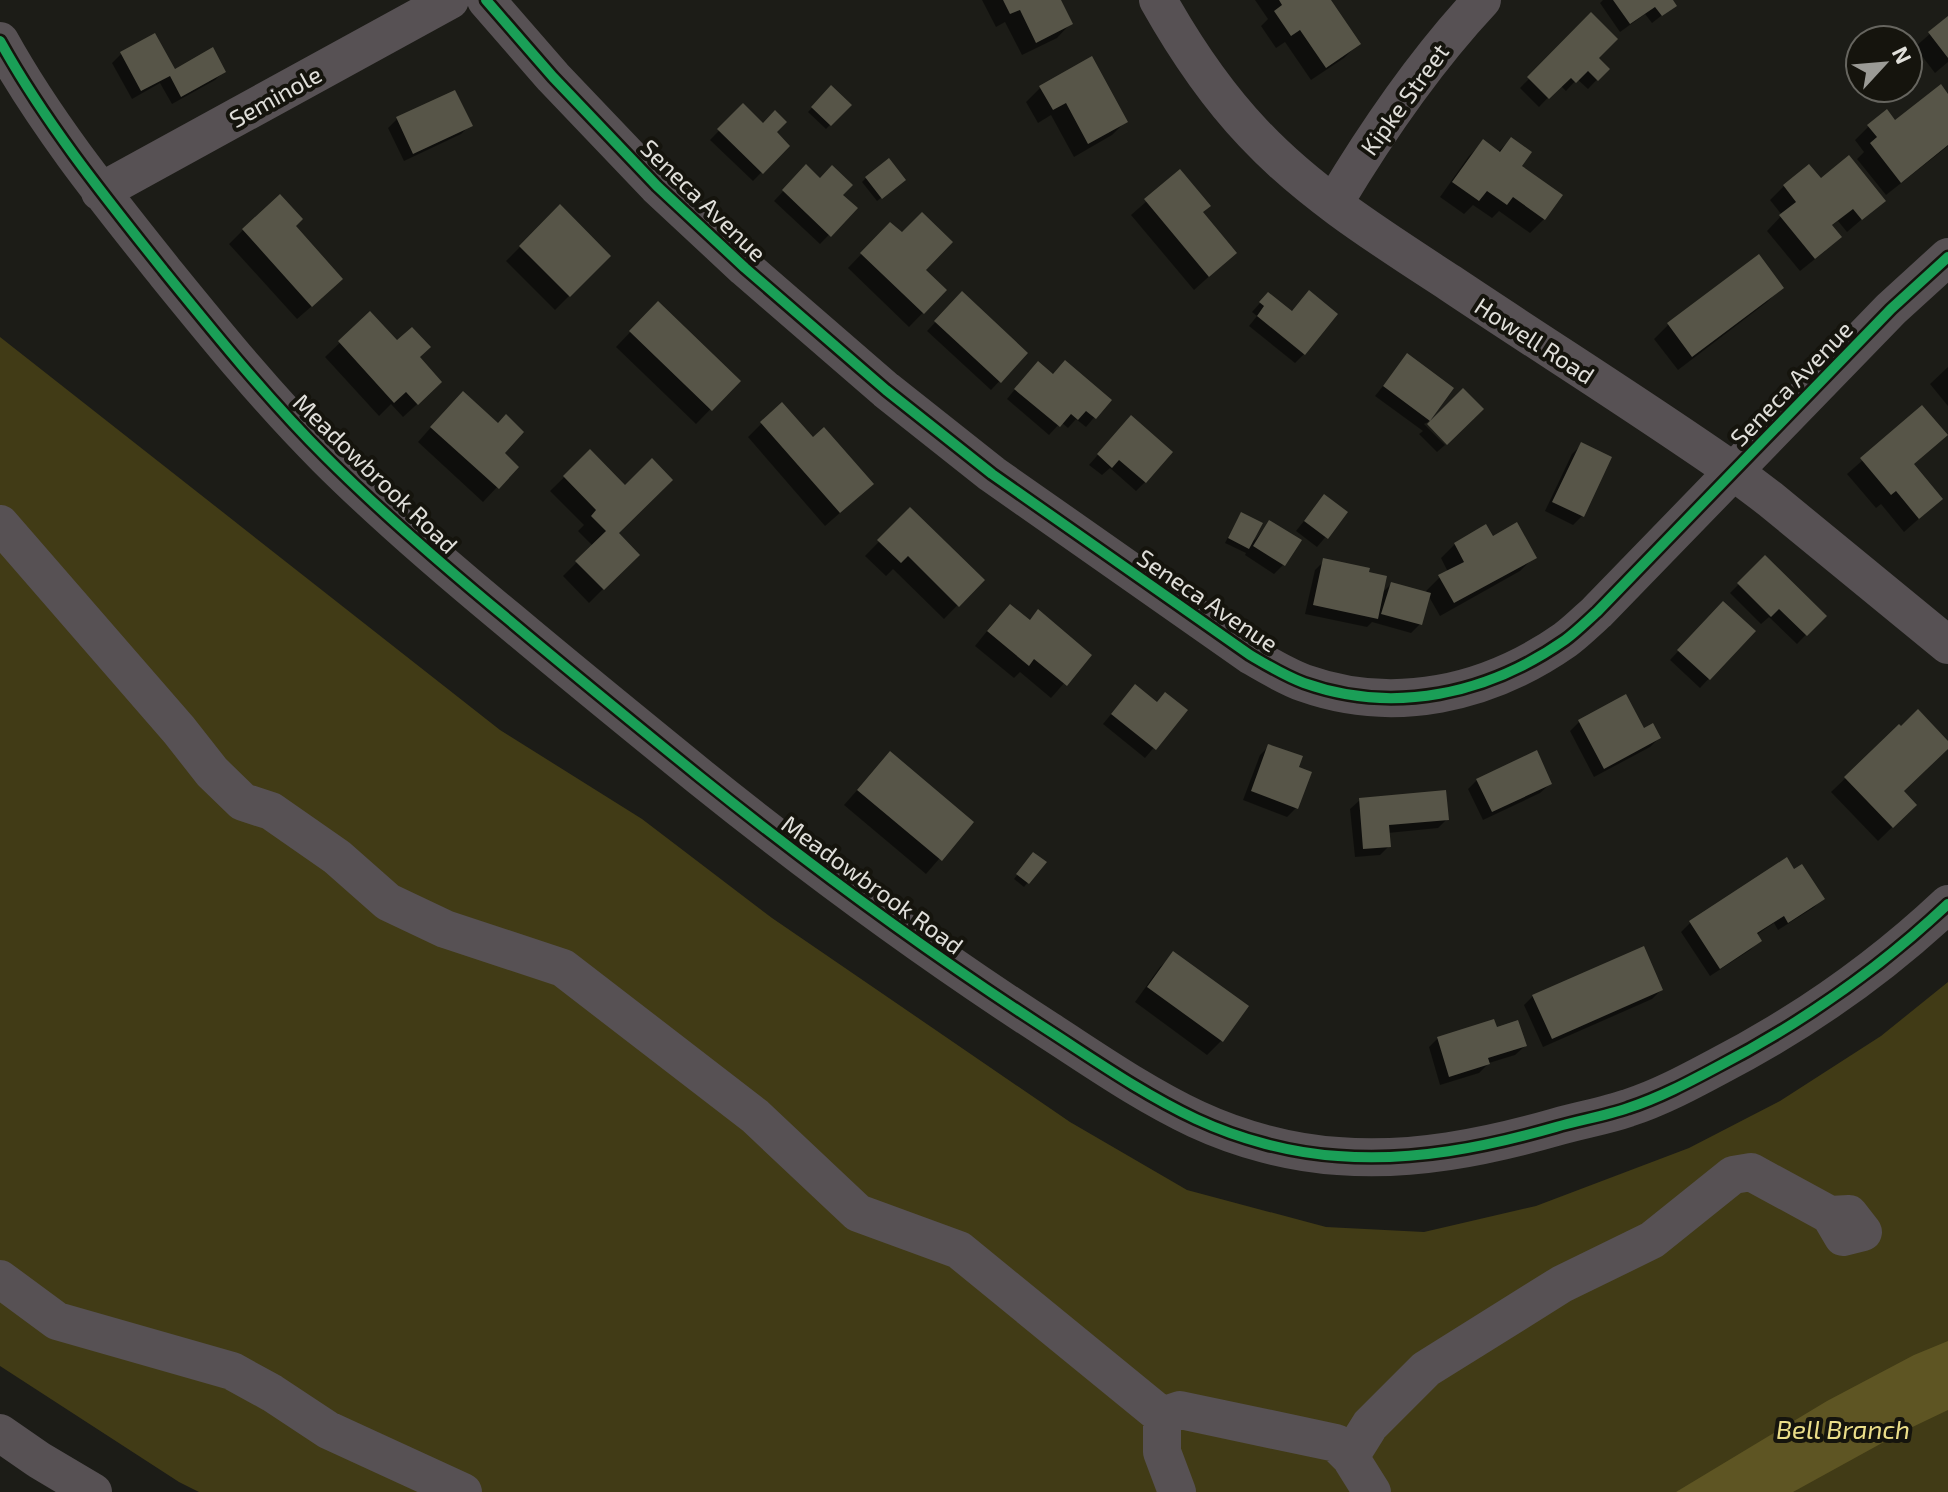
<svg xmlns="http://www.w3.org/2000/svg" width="1948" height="1492" font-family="'Exo 2',sans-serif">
<rect width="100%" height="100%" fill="#1c1c17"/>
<path fill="#413b16" d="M0 337 500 730 642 819 772 918 1070 1122 1187 1190 1326 1227 1424 1232 1536 1206 1689 1148 1780 1101 1881 1036 1948 982V1492H199L179 1482 0 1366Z"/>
<path fill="#5e5523" d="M1948 1341V1410L1902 1432 1793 1492H1676L1827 1401 1914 1355Z"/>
<path fill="#0007" d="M982 0H1059L1071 23 1057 38 1022 55 1005 22 996 27Z
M1255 0H1329L1358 44 1344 58 1311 80 1285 42 1276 48 1261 26 1268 19Z
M1603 0H1670L1674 6 1652 23 1645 14 1620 32 1600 3Z
M1591 15 1596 58 1607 69 1588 89 1577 79 1566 91 1560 85 1539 107 1520 88Z
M1948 18V62L1935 73 1915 47Z
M121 54 174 71H224L215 80 172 104 160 83 132 99 112 63Z
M831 88 849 105 826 129 808 112Z
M1040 88 1126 121 1112 135 1074 157 1051 115 1038 123 1026 102Z
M455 92 470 125 461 134 404 161 388 128 397 119Z
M1948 97V146L1886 195 1857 159 1864 152 1855 140 1869 126 1895 123Z
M743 106 762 125 774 132 787 146 753 181 710 140Z
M1511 139 1519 166 1544 219 1530 233 1499 211 1492 218 1473 205 1464 214 1440 197 1469 156 1483 142 1498 152Z
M806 167 855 208 820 244 774 201Z
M1180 172 1201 212 1235 253 1194 290 1131 215Z
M866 178 900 183 877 201 862 182Z
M1820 181 1883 201 1847 232 1838 221 1831 226 1825 251 1800 271 1767 231 1782 215 1770 200 1784 186Z
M560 207 609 256 555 310 506 261Z
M890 224 923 270 945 290 909 327 848 268Z
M293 226 327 293 297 319 229 244 243 230Z
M1758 257 1781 288 1767 302 1678 370 1654 339 1668 325Z
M962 294 1026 353 991 390 927 331Z
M1268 294 1304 354 1295 363 1249 326 1257 316 1252 312Z
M658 303 738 381 696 424 616 347Z
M370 314 397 343 417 358 426 396 403 417 391 404 379 416 325 357Z
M1407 356 1451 388 1428 422 1424 424 1445 445 1437 452 1419 434 1423 431 1375 396Z
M1948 367V406L1930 384Z
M1029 372 1052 376 1109 400 1086 427 1076 419 1068 428 1061 422 1049 435 1007 399Z
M449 407 516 467 483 502 418 442Z
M1922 408 1912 465 1941 499 1904 532 1881 504 1876 508 1847 474Z
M762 423 857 498 825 526 748 437Z
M1122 427 1145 482 1136 491 1110 468 1102 475 1089 465Z
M1581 445 1582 516 1573 525 1545 511 1572 454Z
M590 452 616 533 637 555 589 603 563 576 593 546 578 531 584 525 550 491Z
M1316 506 1346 513 1317 547 1296 531Z
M910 510 982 580 944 619 893 569 886 576 865 556Z
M1242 514 1252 539 1255 540 1270 522 1299 541 1283 565 1274 574 1245 555 1246 553 1225 543 1238 518Z
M1492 538 1534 557 1520 571 1440 616 1428 595 1420 624 1411 633 1372 622 1367 627 1305 614 1315 570 1324 561 1381 594 1391 584 1428 594 1426 591 1440 577 1448 572 1441 558 1455 544Z
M1765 558 1824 616 1797 644 1769 617 1761 624 1730 593Z
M1723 603 1753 631 1700 688 1670 660Z
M996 620 1029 622 1089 655 1051 698 1020 672 1014 678 975 646Z
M1126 696 1185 711 1145 758 1103 724Z
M1579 722 1644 731 1659 738 1650 747 1594 777 1570 731Z
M1899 727 1948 744V746L1902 792 1915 805 1878 841 1831 792Z
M1269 746 1296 768V808L1287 817 1243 800 1260 755Z
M890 753 971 822 926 874 844 805Z
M1477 780 1550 784 1540 793 1483 820 1468 789Z
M1360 800 1447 819 1438 828 1388 833 1389 846 1380 855 1355 857 1350 809Z
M1030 859 1044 862 1024 887 1014 879Z
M1787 860 1794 872 1822 899 1813 908 1778 930 1774 923 1756 935 1759 941 1750 950 1710 976 1681 932 1690 923Z
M1174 954 1246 1007 1221 1041 1207 1055 1135 1002 1160 967Z
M1661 990 1652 999 1543 1047 1524 1005 1533 996Z
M1495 1029 1525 1046 1515 1055 1489 1063 1479 1073 1440 1085 1429 1047 1438 1038Z"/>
<path fill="#575548" d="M1003 0H1061L1073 24 1036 43 1020 10 1010 14Z
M1279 0H1331L1361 44 1326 68 1300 30 1291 36 1274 11 1282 5Z
M1613 0H1673L1677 6 1662 16 1655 7 1630 24Z
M1591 12 1618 39 1599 58 1610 69 1598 81 1588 71 1576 83 1571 78 1549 99 1527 77Z
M1948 16V58L1928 32Z
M155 33 175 69 213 47 226 72 181 97 170 76 141 91 120 52Z
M1092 56 1128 122 1088 144 1066 103 1053 110 1039 86Z
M1941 84 1948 94V145L1901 183 1870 143 1877 137 1867 125 1887 109 1895 120Z
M831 85 852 105 831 126 811 107Z
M455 90 473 126 413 154 396 117Z
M743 103 763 123 775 110 787 122 777 132 790 146 763 174 717 129Z
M1511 137 1532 152 1522 166 1563 195 1545 220 1513 197 1507 205 1487 191 1479 201 1452 182 1483 139 1500 152Z
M1849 155 1886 201 1862 220 1853 209 1832 225 1842 237 1815 259 1779 215 1796 202 1783 185 1809 164 1821 178Z
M889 158 906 180 882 199 865 177Z
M806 164 820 178 832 165 853 185 843 195 858 208 831 237 782 190Z
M1180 169 1211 206 1203 212 1237 253 1209 277 1144 199Z
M280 194 303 219 296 226 343 279 312 307 242 229Z
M560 204 611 256 570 297 519 246Z
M922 212 953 242 926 270 947 290 924 314 860 253 890 222 902 232Z
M1759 254 1784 288 1692 357 1667 323Z
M1309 290 1338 314 1305 355 1257 316 1264 306 1259 302 1268 292 1292 311Z
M962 291 1028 353 1001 383 934 321Z
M658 301 741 381 712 411 629 331Z
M370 311 397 340 412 327 431 347 420 357 442 382 418 405 406 392 394 403 338 341Z
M1407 353 1454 388 1430 421 1383 386Z
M1065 360 1112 400 1096 419 1086 411 1078 420 1071 414 1060 427 1014 389 1038 361 1053 374Z
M1463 388 1484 409 1447 445 1427 424Z
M463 391 498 423 506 414 524 432 505 453 519 467 499 489 430 427Z
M782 402 813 437 824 427 874 484 840 513 760 422Z
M1922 405 1948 435 1914 464 1943 499 1919 519 1896 491 1891 495 1860 458Z
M1131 415 1173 452 1146 483 1119 460 1112 468 1097 454Z
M1581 442 1612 457 1584 517 1552 502Z
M590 449 625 485 652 458 673 480 619 533 640 555 604 590 575 561 606 531 591 516 596 510 563 476Z
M1324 494 1348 512 1328 539 1304 521Z
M910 507 985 580 959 607 908 556 901 563 877 540Z
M1241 512 1263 523 1249 549 1228 538Z
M1269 520 1302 540 1285 566 1253 546Z
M1517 522 1537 558 1454 603 1438 575 1464 562 1454 543 1486 524 1493 536Z
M1765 555 1827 616 1807 636 1779 609 1771 617 1737 583Z
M1323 558 1370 568 1369 572 1387 576 1378 619 1313 605Z
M1391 582 1431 593 1422 625 1381 614Z
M1723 601 1756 631 1710 680 1677 650Z
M1010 604 1030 620 1038 609 1092 655 1067 686 1034 659 1029 666 987 631Z
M1135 684 1157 702 1165 692 1188 710 1156 750 1111 714Z
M1626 694 1644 728 1653 723 1661 738 1604 769 1578 720Z
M1918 709 1948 741V749L1904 791 1917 805 1893 828 1844 777 1899 724 1901 726Z
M1268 744 1303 756 1299 767 1312 772 1298 809 1251 791Z
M1537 750 1552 784 1492 812 1476 779Z
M890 751 974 822 942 861 857 790Z
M1446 790 1449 820 1389 825 1391 847 1363 849 1359 798Z
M1033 852 1047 862 1029 884 1016 874Z
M1787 857 1794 869 1802 864 1825 899 1788 923 1784 916 1757 933 1762 941 1720 969 1689 921Z
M1644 946 1663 990 1552 1039 1532 995Z
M1173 951 1249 1006 1223 1042 1147 987Z
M1494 1019 1497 1027 1518 1020 1527 1046 1488 1058 1490 1064 1449 1077 1437 1037Z"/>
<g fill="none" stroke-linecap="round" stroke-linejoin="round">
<path stroke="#575154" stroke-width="38" d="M486 0 553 77 657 186 745 268 886 390 992 474 1250 655C1267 665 1285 676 1304 683 1394 715 1488 694 1565 640 1576 632 1587 621 1597 612L1891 309 1948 257
M1158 0C1185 48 1215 93 1253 133 1309 193 1381 238 1450 283 1544 346 1640 406 1733 471L1770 499 1948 645
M0 41C46 124 105 197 164 271 216 335 267 398 326 457 384 515 446 568 509 620 572 673 636 725 700 777 812 867 927 952 1048 1030 1096 1061 1143 1094 1196 1119 1239 1139 1290 1153 1338 1156 1412 1162 1486 1147 1556 1127 1580 1120 1605 1116 1628 1108 1659 1098 1689 1082 1717 1067 1800 1024 1880 968 1948 904
M100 192 450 0
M1334 203C1377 131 1424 62 1482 0
M0 524 179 730 212 772 243 802 271 811 337 857 388 902 445 929 563 968 755 1116 858 1213 959 1250 1162 1416
M0 1279 57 1321 232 1371 272 1393 328 1430 463 1492
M0 1433 39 1460 93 1492
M1177 1492 1162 1452V1416L1180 1410 1336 1443 1350 1457
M1372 1492 1350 1457 1370 1425 1426 1369 1562 1284 1652 1240 1733 1175 1751 1172 1830 1215 1849 1214 1863 1232 1843 1237 1830 1215"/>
<defs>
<path id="cycleway" d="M486 0 553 77 657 186 745 268 886 390 992 474 1250 655C1267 665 1285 676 1304 683 1394 715 1488 694 1565 640 1576 632 1587 621 1597 612L1891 309 1948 257
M0 41C46 124 105 197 164 271 216 335 267 398 326 457 384 515 446 568 509 620 572 673 636 725 700 777 812 867 927 952 1048 1030 1096 1061 1143 1094 1196 1119 1239 1139 1290 1153 1338 1156 1412 1162 1486 1147 1556 1127 1580 1120 1605 1116 1628 1108 1659 1098 1689 1082 1717 1067 1800 1024 1880 968 1948 904"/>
</defs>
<use href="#cycleway" stroke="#15140d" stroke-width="15"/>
<use href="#cycleway" stroke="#1a9f57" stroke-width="10"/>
</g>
<g text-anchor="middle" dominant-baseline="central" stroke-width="8" stroke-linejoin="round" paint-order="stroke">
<g font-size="24" fill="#e0dfda" stroke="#15140d">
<text transform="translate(275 96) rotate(-29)">Seminole</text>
<text transform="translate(1404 99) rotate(-54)">Kipke Street</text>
<text transform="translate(704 200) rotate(44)">Seneca Avenue</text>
<text transform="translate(1535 340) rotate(33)">Howell Road</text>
<text transform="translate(1791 383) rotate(-46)">Seneca Avenue</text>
<text transform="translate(376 473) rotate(44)">Meadowbrook Road</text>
<text transform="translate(1208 600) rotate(34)">Seneca Avenue</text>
<text transform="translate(873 884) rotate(36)">Meadowbrook Road</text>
</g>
<g font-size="26" font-style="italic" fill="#ebde8a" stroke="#15140d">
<text x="1843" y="1428">Bell Branch</text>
</g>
</g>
<g transform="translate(1884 64) rotate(64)"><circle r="38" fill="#15140d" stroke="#66655f" stroke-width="2"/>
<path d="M0-6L14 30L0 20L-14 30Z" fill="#9b9b96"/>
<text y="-12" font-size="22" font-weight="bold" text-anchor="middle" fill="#e0dfda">N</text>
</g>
</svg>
